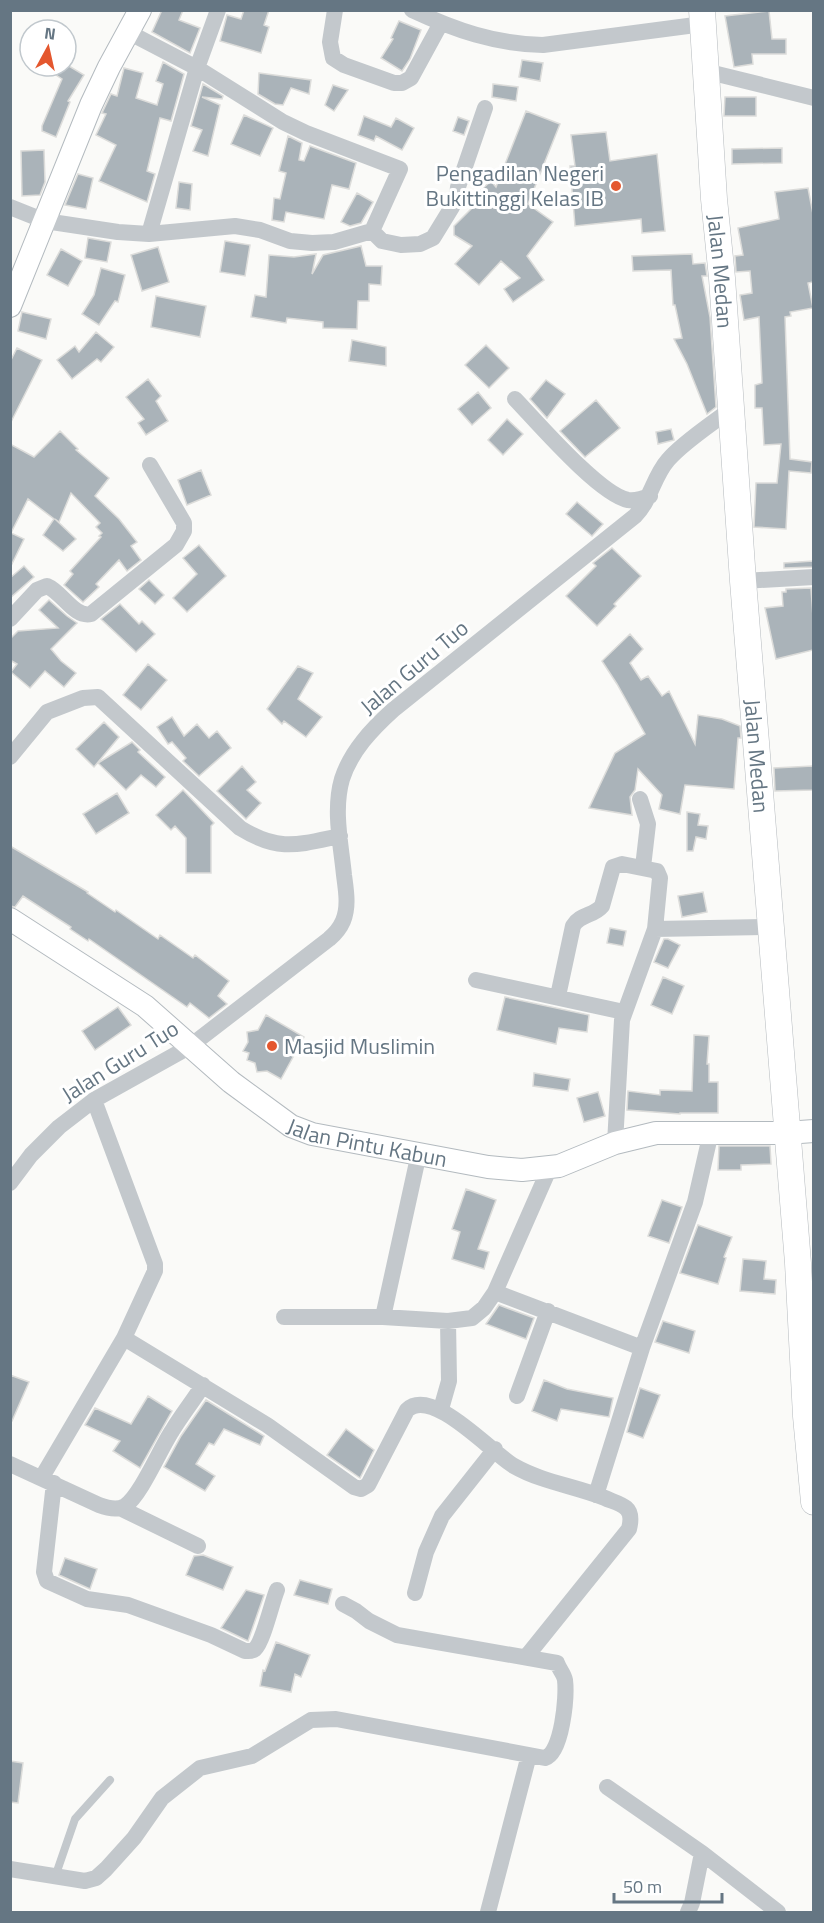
<svg xmlns="http://www.w3.org/2000/svg" width="824" height="1923" font-family="'Titillium Web',sans-serif">
<rect width="100%" height="100%" fill="#fafaf8"/>
<path fill="#aab3b9" stroke="#dcdcda" stroke-width="1.5" d="M162 10H183L179 20 200 28 190 53 152 32Z
M244 10H269L264 25 269 27 261 53 220 41 227 15 241 19Z
M769 11 772 39H786V54H752L753 64 734 67 725 16Z
M399 21 421 30 410 59 402 71 381 58 393 39 391 38Z
M522 60 543 63 540 81 519 77Z
M163 62 184 74 171 121 160 118 147 171 155 174 147 202 99 181 116 145 96 135 106 114 102 113 111 94 117 96 124 68 143 73 136 98 157 105 163 84 156 81Z
M61 66H69L84 75 68 101 70 102 56 137 42 131V126L62 79 56 75Z
M259 73 311 80 309 94 291 88 283 105 275 104 258 94Z
M203 84 223 96 222 99 202 97 220 105 208 156 193 151 202 130 191 126Z
M493 84 518 87 516 101 492 97Z
M333 85 348 90 334 111 325 105Z
M725 97H756V116H724Z
M526 111 560 124 528 204 553 222 527 256 544 280 513 302 504 289 520 278 501 261 479 285 455 264 472 246 454 235V226L477 203 472 198 491 181 496 187Z
M244 115 273 128 260 156 231 144Z
M364 116 391 127 396 118 414 128 402 150 376 136 374 141 358 135Z
M458 117 469 121 464 135 453 131Z
M606 132 610 161 657 154 665 231 642 233 641 219 575 226 570 166H575L571 135Z
M288 136 302 143 299 160 304 161 310 146 356 163 349 189 332 185 324 219 286 212 284 222 272 220 274 198 280 199 286 173 279 171Z
M782 148V163L732 164V149Z
M44 150 45 182 40 195 22 196 21 151Z
M78 174 93 178 86 209 65 205Z
M179 182 192 184 190 210 176 208Z
M808 188 813 214V282L808 283 813 308 790 312 791 316 785 317 790 459 812 462 811 473 789 471 786 529 754 527 756 483H777L781 444 764 445 762 408H755V385L762 383 759 317 744 320 740 295 752 293 750 271 736 272 735 256 743 255 738 228 779 219 775 192Z
M357 193 373 202 361 223 350 226 341 222Z
M88 238 111 242 107 262 85 258Z
M225 241 250 245 245 276 220 272Z
M361 246 366 266H382L381 285 369 284V301H358L357 329 323 328V322L287 318 286 323 251 317 255 295 266 297 269 255 294 257 316 254 312 274 323 255Z
M158 247 169 282 142 291 131 255Z
M61 249 82 261 68 286 47 275Z
M692 254 693 264 705 263 707 276H702L710 317 716 407 707 414 687 364 674 339 682 338 675 305H673L671 270 633 271 632 256Z
M101 268 125 275 118 302 115 301 99 325 82 314 94 295Z
M156 296 206 306 200 337 151 327Z
M22 312 51 319 46 339 18 331Z
M96 332 114 347 101 362 97 359 72 379 57 360 75 346 79 352Z
M352 340 386 347V366L349 361Z
M486 345 509 368 489 388 465 365Z
M17 348 42 360 10 424V362Z
M148 379 161 396 156 401 168 421 146 435 138 423 144 419 126 397Z
M546 380 565 394 547 418 530 399Z
M478 392 491 408 472 425 458 409Z
M596 400 620 428 585 457 560 431Z
M507 419 523 434 503 455 488 440Z
M671 429 674 440 658 444 656 432Z
M60 431 78 449 76 450 109 478 95 496 119 519 137 542 131 546 141 560 127 571 119 560 96 584 99 587 83 602 64 585 73 574 70 571 101 537 99 536 102 533 96 527 100 523 71 493 59 522 55 519 76 539 63 551 43 535 54 519 28 499 11 533 24 539 10 568V444L34 457Z
M201 470 211 495 187 505 178 480Z
M577 502 603 524 592 536 566 514Z
M199 545 226 576 187 612 173 598 197 574 183 558Z
M612 548 641 576 614 604 616 606 597 626 566 596 596 566 593 563Z
M813 561V567L784 568V563Z
M24 566 34 577 10 598V578Z
M149 580 164 595 155 604 139 589Z
M811 588 813 617V650L776 659 765 608 783 606 782 592H786V589Z
M49 600 67 616 77 623 51 649 61 661 76 673 64 687 45 671 30 688 11 672 17 664 10 660V639L18 631 58 628 39 610Z
M120 604 139 624 142 621 155 634 136 652 101 619Z
M630 634 643 649 630 663 641 680 648 676 662 696 669 691 695 744 698 715 722 719 740 726 741 738H738L734 789 685 785 680 814 659 809 662 795 638 769 635 790 630 797 632 815 589 808 615 753 645 734 617 684 602 661Z
M148 664 167 680 141 710 123 695Z
M298 666 313 673 298 699 322 717 306 737 284 721 282 724 267 709Z
M172 717 184 736 197 724 209 738 217 731 231 748 199 776 183 761 186 758 172 742 168 744 157 727Z
M104 722 119 737 94 767 76 749Z
M132 742 140 750 138 752 165 777 156 787 141 775 126 790 98 763Z
M242 766 256 782 247 790 261 803 246 819 217 791Z
M813 766V790L775 791 774 768Z
M183 790 214 823 211 826V873H186V838L175 826 171 830 156 815Z
M117 793 129 813 96 834 83 814Z
M687 812 700 814 698 825 708 826 706 839 696 837 693 851H687Z
M10 846 88 892 87 893 115 912 116 910 158 939 160 935 193 958 195 955 229 981 218 996 227 1004 209 1018 190 1003 187 1007 89 939 88 941 70 929 71 927 23 896 15 907 10 906Z
M703 892 707 912 682 917 678 896Z
M610 928 626 931 623 946 607 943Z
M664 939H668L680 945 668 968 654 962Z
M663 977 684 986 672 1014 651 1005Z
M505 997 589 1015 587 1032 559 1028 556 1044 497 1030Z
M118 1007 131 1025 95 1050 82 1031Z
M266 1015 304 1037 281 1079 267 1071 257 1072 255 1063 247 1060 249 1053 243 1051 248 1042 247 1032 258 1030Z
M694 1035 709 1036 707 1064H709V1082H718V1113H680V1114L627 1110 628 1091 660 1095V1090L692 1091Z
M534 1073 570 1079 568 1091 533 1086Z
M598 1092 605 1116 584 1122 577 1098Z
M719 1146H770L771 1164 741 1165V1170H718Z
M466 1189 496 1200 478 1249 489 1252 484 1269 452 1259 460 1232 452 1229Z
M662 1200 682 1207 669 1243 648 1236Z
M698 1225 732 1237 724 1257 726 1258 718 1284 680 1273Z
M743 1259 766 1261 764 1279 776 1280 775 1294 740 1291Z
M499 1305 534 1318 526 1339 486 1324Z
M663 1321 695 1331 689 1353 655 1342Z
M10 1375 29 1382 12 1421H10Z
M544 1380 567 1389 613 1398 609 1417 561 1409 557 1421 532 1411Z
M640 1388 660 1395 643 1438 627 1432Z
M148 1396 172 1411 140 1468 113 1451 120 1441 85 1425 95 1408 131 1424Z
M206 1400 264 1436 260 1445 224 1429 214 1445 209 1443 196 1464 215 1476 205 1491 164 1467 181 1436Z
M346 1429 374 1450 360 1478 327 1455Z
M203 1555 233 1567 223 1590 186 1575 194 1556Z
M65 1558 97 1569 90 1589 59 1575Z
M300 1580 332 1589 328 1604 294 1595Z
M246 1590 264 1595 248 1641 221 1628Z
M276 1642 310 1655 301 1677 295 1674 291 1692 260 1686 263 1670 265 1671Z
M10 1761 23 1763 18 1803 10 1802Z"/>
<g fill="none" stroke-linecap="round" stroke-linejoin="round">
<defs>
<g id="secondary">
<path d="M10 306 91 105 109 67 140 10"/>
<path id="s1" d="M10 919 145 1006 231 1082 291 1126 312 1134 488 1167 522 1170 559 1166 615 1143 656 1133H786L814 1131"/>
</g>
<g id="primary">
<path id="s2" d="M702 10 714 199 722 278 743 581 798 1263 806 1416 814 1502"/>
</g>
</defs>
<use href="#secondary" stroke="#b3babf" stroke-width="24"/>
<use href="#primary" stroke="#b5babe" stroke-width="27"/>
<path stroke="#c3c8cc" stroke-width="8" d="M55 1877 75 1819 110 1780"/>
<path stroke="#c3c8cc" stroke-width="16" d="M335 10 330 42 333 58 344 65 394 83H402L411 78 441 23
M412 10C455 30 495 44 543 45L703 24
M128 32 197 68 283 122 306 133 400 169 372 231
M705 71 814 98
M10 207 45 221 118 232 149 234 235 226 260 230 290 241 312 243 334 242 372 231
M372 231 382 241 401 245 420 244 433 238 452 207 457 197 458 187 485 108
M149 234 197 68 218 10
M515 399C537 422 600 495 628 500 636 501 642 499 650 496
M743 581 814 577
M10 619 37 590 47 586C62 592 74 618 91 614L176 545 184 531V523L150 465
M10 757 47 712 83 698 98 697 240 828C279 852 297 845 340 836
M640 799 648 824 643 867
M655 929 770 927
M476 980 624 1012
M558 996 573 926C580 914 594 916 602 906L613 867 622 864 657 871 660 878 655 929 622 1020 615 1143
M10 1183 31 1155 59 1127 94 1100 189 1047 329 939C335 934 340 928 343 921 349 907 346 890 344 875 341 844 333 810 342 779 351 751 372 729 393 710L635 516C651 500 653 477 668 460 682 443 713 423 731 409
M495 1292 642 1348
M284 1317H383L448 1321 472 1318 484 1308 495 1292 550 1167
M383 1317 419 1153
M124 1338 267 1425 354 1487 361 1489 368 1485 407 1410C432 1386 492 1453 514 1466 542 1482 575 1486 605 1498 611 1501 620 1503 626 1508 632 1513 631 1521 629 1529L526 1657
M517 1396 548 1311
M441 1409 449 1381 448 1321
M10 1464 99 1505C107 1508 117 1511 125 1506 141 1495 160 1449 172 1431 181 1416 193 1401 203 1385
M42 1477 124 1338 155 1271V1264L94 1100
M54 1483 44 1572 47 1581 87 1599 128 1605 211 1635 245 1651C249 1651 251 1652 255 1649 263 1642 272 1602 277 1590
M596 1495 642 1348 695 1202 711 1132
M120 1508 198 1546
M415 1593 426 1552 442 1516 495 1449
M607 1787 702 1853 778 1912
M10 1869 85 1881 96 1878 106 1869 134 1838 162 1798 200 1768 252 1756 311 1720 336 1719 545 1758C562 1753 567 1697 565 1680 564 1674 559 1669 557 1663L397 1635 369 1621 356 1611 343 1604
M488 1912 529 1755
M688 1912 692 1903 702 1853"/>
<use href="#secondary" stroke="#fff" stroke-width="22"/>
<use href="#primary" stroke="#fff" stroke-width="26"/>
</g>
<g fill="#e4572e" stroke="#fff" stroke-width="2">
<circle cx="616" cy="186" r="6"/>
<circle cx="272" cy="1046" r="6"/>
</g>
<g text-anchor="middle" dominant-baseline="central" stroke-width="6" stroke-linejoin="round" paint-order="stroke">
<g font-size="22" fill="#657683" stroke="#fff" text-anchor="end">
<text x="604" y="173">Pengadilan Negeri<tspan x="604" dy="25">Bukittinggi Kelas IB</tspan></text>
<text x="284" y="1046" text-anchor="start">Masjid Muslimin</text>
</g>
<g font-size="22" fill="#657683" stroke="#fff">
<text stroke="none"><textPath href="#s2" startOffset="262">Jalan Medan</textPath></text>
<text transform="translate(414 667) rotate(-40)">Jalan Guru Tuo</text>
<text stroke="none"><textPath href="#s2" startOffset="748">Jalan Medan</textPath></text>
<text transform="translate(120 1061) rotate(-32)">Jalan Guru Tuo</text>
<text stroke="none"><textPath href="#s1" startOffset="428">Jalan Pintu Kabun</textPath></text>
</g>
</g>
<rect width="824" height="1923" fill="none" stroke="#657683" stroke-width="24"/>
<g transform="translate(48 48) rotate(8)"><circle r="28" fill="#ffffff" stroke="#c1c8cd" stroke-width="1.5"/>
<path d="M0-4.5L10 22L0 15L-10 22Z" fill="#e4572e"/>
<text y="-9" font-size="16" font-weight="bold" text-anchor="middle" fill="#657683">N</text>
</g>
<path d="M614 1893v9h108v-9" fill="none" stroke="#657683" stroke-width="3"/>
<text x="623" y="1893" font-size="18" fill="#657683" stroke="#ffffff" stroke-width="4.5" paint-order="stroke">50 m</text>
</svg>
